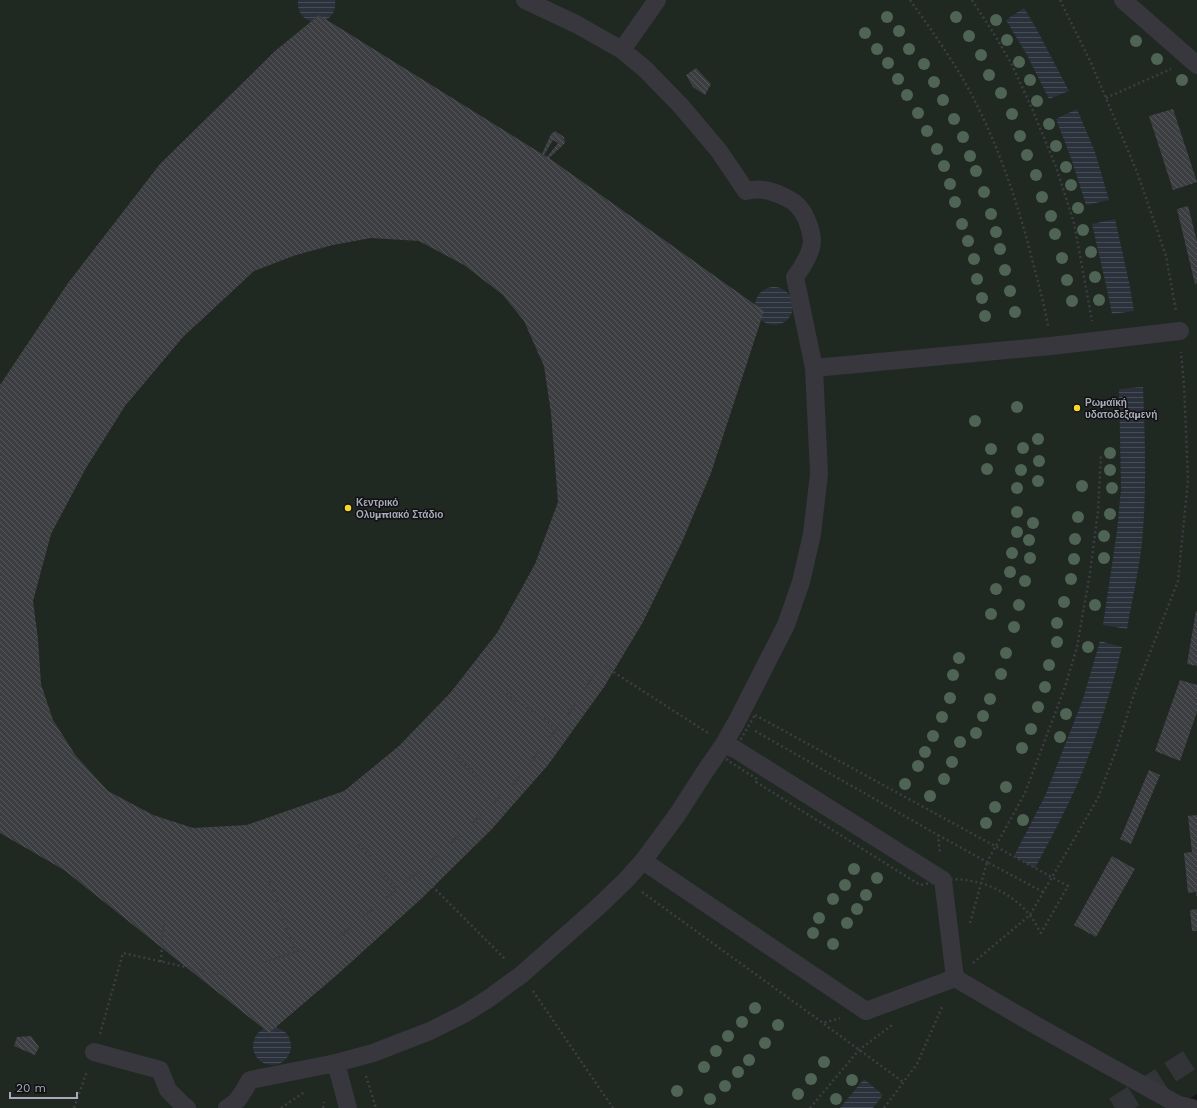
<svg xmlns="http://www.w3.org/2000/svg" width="1197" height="1108" font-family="'Work Sans',sans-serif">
<defs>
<pattern id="water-rules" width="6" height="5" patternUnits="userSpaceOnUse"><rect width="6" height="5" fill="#2b323c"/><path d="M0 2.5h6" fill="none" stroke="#474d56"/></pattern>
<pattern id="building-back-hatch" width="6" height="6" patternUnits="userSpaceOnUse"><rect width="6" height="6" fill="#3d3e42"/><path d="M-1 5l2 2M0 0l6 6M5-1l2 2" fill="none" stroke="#56575b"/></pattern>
</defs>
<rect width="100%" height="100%" fill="#161618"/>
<path fill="#202822" d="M0 0H1197V1094L1175 1108H0Z"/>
<path fill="url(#water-rules)" d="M298 0H335C339 29 295 30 298 0Z
M1024 8 1036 28 1069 91 1049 99 1027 55 1006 20Z
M1077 109 1095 152 1109 200 1086 205 1071 158 1056 119Z
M1115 219 1129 282 1134 311 1112 314 1107 289 1092 224Z
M755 306a19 19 0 1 1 38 0a19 19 0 1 1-38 0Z
M1143 387C1145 439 1147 490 1142 542 1139 571 1132 600 1127 629L1103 625 1117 531 1121 489 1119 389Z
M1100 641 1122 647C1111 693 1096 739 1078 783 1065 812 1050 840 1035 868L1014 856 1045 796 1054 773 1083 699Z
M253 1046a19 19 0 1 1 38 0a19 19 0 1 1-38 0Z
M864 1079 883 1095 873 1108H840Z"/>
<path fill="url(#building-back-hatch)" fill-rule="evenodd" d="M319 15 542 154 551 134 555 131 564 137 565 143 549 158 764 311 711 473 682 542 643 622 604 687 548 765 491 830 421 899 338 974 269 1033 64 870 0 833V385L68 283 160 164 275 51ZM553 140 558 143 547 157 544 155ZM371 238 419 241 464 265 503 295 524 321 544 366 551 413 558 502 535 564 497 633 451 692 399 746 344 791 247 825 193 828 153 815 108 791 76 756 53 720 41 684 38 639 33 601 51 534 86 468 125 406 183 337 254 271 296 255 333 245Z
M696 68 711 84 705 95 693 87 686 75Z
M1173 109 1197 182 1173 190 1149 116Z
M1188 206 1197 241V283L1195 284 1177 209Z
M1196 611 1197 612V666L1187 664Z
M1180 680 1197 685V712L1180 761 1155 751Z
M1149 770 1160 775 1131 844 1120 839Z
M1197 815V896H1196V892L1188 893 1184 853 1192 852 1188 816Z
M1112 856 1135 869 1096 937 1074 925Z
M1197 909V931H1192L1190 910Z
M31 1036 39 1047 35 1055 14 1046 17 1037Z"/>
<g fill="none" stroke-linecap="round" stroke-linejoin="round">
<path stroke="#333438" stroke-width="22" stroke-dasharray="22 11" stroke-linecap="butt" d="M1115 1108 1197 1055"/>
<path stroke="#3d3d44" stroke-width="2.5" stroke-dasharray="2 3" stroke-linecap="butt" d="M910 0C930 28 950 56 967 86 996 139 1016 197 1031 255 1037 279 1044 302 1048 326
M972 0 996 37 1012 65 1033 111 1056 167 1074 223 1092 321
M1060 0 1092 65 1137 172 1166 256 1176 311
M1106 98 1171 69
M498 688 557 728
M755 715 1068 886 1041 933C1037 927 1034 920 1029 914 1008 889 971 874 938 881 932 882 926 884 920 885L756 782 757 779 727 760 735 749Z
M755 731 938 835 940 854
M453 755 500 796
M350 832 396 890
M938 835 987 862 1025 793 1065 687 1077 647 1090 573 1098 511 1101 454
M418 872 506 960
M268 876 296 952
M642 892 823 1023 840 1018
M970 923 987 862 1043 892
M161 962 164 912
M973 963 1030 915 1098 798 1116 750 1135 691 1178 581 1188 480 1184 385 1181 352
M533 991 613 1108
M824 1024 903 1082
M100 1034 123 953 226 976 340 936 436 857 513 785 572 709 601 664 708 733
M366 1076 376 1108
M74 1108 87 1071
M281 1108 306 1091
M323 1108 324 1102
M810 1108 859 1050 892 1025
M884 1108 917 1064 943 1005"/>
<path stroke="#37373d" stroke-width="18" d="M1123 0 1197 65
M622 50 657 0
M814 368 1051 346 1180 331
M724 744 735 749 943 880 955 978
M643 861 866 1011 955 978 1037 1026 1179 1105 1192 1108
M94 1052 160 1070 168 1090 184 1106 187 1108
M336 1063 348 1108
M227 1108C238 1103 244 1090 250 1080L336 1063 373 1053 430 1031 464 1014 488 999 521 975 598 907 626 880 643 861 677 815 704 773 724 744 737 721 786 625 801 582 812 534 819 474 814 368 795 277C802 268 812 252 812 240 811 228 805 212 796 204 789 198 773 191 764 190 758 189 751 190 746 191L719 151 681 106 645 69 622 50 576 24 525 0"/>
</g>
<g fill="#4f6454">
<circle cx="887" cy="17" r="6"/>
<circle cx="956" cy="17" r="6"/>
<circle cx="996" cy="20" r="6"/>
<circle cx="899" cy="31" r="6"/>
<circle cx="865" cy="33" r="6"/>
<circle cx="969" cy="36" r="6"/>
<circle cx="1007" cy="40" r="6"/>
<circle cx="1136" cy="41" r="6"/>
<circle cx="877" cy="49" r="6"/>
<circle cx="909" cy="49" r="6"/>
<circle cx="981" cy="55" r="6"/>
<circle cx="1157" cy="59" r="6"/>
<circle cx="1019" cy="62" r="6"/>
<circle cx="888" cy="63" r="6"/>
<circle cx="924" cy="64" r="6"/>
<circle cx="989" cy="75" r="6"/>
<circle cx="898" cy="79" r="6"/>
<circle cx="1030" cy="80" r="6"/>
<circle cx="1182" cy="80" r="6"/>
<circle cx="934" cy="82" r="6"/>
<circle cx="1001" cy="93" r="6"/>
<circle cx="907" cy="95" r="6"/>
<circle cx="943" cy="100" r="6"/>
<circle cx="1037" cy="101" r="6"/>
<circle cx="918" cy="113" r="6"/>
<circle cx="1012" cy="114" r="6"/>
<circle cx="954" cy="119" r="6"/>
<circle cx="1049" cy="124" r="6"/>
<circle cx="927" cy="131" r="6"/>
<circle cx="1020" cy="136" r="6"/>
<circle cx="963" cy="137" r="6"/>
<circle cx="1056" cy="146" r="6"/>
<circle cx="937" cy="149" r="6"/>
<circle cx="1027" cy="155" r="6"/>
<circle cx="970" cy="156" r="6"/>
<circle cx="944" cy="166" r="6"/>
<circle cx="1066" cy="167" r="6"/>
<circle cx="976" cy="171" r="6"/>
<circle cx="1036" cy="175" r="6"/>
<circle cx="950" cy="184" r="6"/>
<circle cx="1071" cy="185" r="6"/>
<circle cx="984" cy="192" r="6"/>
<circle cx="1042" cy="197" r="6"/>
<circle cx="955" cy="202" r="6"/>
<circle cx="1078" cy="208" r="6"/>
<circle cx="991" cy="214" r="6"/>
<circle cx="1051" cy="216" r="6"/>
<circle cx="962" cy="224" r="6"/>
<circle cx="1083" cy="230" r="6"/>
<circle cx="996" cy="232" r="6"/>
<circle cx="1055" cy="234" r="6"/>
<circle cx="968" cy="241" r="6"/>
<circle cx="1000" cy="249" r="6"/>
<circle cx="1091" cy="252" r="6"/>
<circle cx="1062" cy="258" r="6"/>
<circle cx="974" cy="259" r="6"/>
<circle cx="1005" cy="270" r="6"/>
<circle cx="1095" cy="277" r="6"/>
<circle cx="977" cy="279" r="6"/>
<circle cx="1067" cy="280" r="6"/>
<circle cx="1010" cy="291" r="6"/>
<circle cx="982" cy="298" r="6"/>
<circle cx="1099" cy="300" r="6"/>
<circle cx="1072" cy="301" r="6"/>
<circle cx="1015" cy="312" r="6"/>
<circle cx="985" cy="316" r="6"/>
<circle cx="1017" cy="407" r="6"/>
<circle cx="975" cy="421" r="6"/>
<circle cx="1038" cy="439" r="6"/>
<circle cx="1023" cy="448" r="6"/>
<circle cx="991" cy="449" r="6"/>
<circle cx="1110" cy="453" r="6"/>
<circle cx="1039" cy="461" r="6"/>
<circle cx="987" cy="469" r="6"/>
<circle cx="1021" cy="470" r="6"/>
<circle cx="1110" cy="470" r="6"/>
<circle cx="1038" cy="481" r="6"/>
<circle cx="1082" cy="486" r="6"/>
<circle cx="1017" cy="488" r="6"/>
<circle cx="1112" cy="488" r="6"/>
<circle cx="1017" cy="512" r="6"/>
<circle cx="1110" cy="514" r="6"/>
<circle cx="1078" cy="517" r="6"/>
<circle cx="1033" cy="523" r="6"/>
<circle cx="1017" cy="532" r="6"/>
<circle cx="1104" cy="536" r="6"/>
<circle cx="1075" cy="539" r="6"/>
<circle cx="1029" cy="540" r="6"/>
<circle cx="1012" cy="553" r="6"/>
<circle cx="1030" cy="558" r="6"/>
<circle cx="1104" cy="558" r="6"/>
<circle cx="1074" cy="559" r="6"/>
<circle cx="1010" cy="572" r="6"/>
<circle cx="1071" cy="579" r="6"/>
<circle cx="1025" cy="581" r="6"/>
<circle cx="996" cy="589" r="6"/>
<circle cx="1064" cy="602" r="6"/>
<circle cx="1019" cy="605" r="6"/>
<circle cx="1095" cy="605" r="6"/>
<circle cx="991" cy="614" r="6"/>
<circle cx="1057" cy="623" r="6"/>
<circle cx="1014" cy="627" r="6"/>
<circle cx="1057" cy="642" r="6"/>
<circle cx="1088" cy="647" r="6"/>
<circle cx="1006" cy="653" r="6"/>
<circle cx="959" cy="658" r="6"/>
<circle cx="1049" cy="665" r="6"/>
<circle cx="1001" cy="674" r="6"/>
<circle cx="953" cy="675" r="6"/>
<circle cx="1045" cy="687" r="6"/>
<circle cx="950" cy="698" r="6"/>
<circle cx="990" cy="699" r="6"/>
<circle cx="1038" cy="707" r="6"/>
<circle cx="1066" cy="714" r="6"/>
<circle cx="983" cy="716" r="6"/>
<circle cx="942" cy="717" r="6"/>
<circle cx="1031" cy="729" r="6"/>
<circle cx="976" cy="733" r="6"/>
<circle cx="933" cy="736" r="6"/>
<circle cx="1060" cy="737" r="6"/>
<circle cx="960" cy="742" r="6"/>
<circle cx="1022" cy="748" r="6"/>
<circle cx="925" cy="752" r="6"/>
<circle cx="952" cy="762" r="6"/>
<circle cx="918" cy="766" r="6"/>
<circle cx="944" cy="779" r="6"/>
<circle cx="905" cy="784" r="6"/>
<circle cx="1006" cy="787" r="6"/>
<circle cx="930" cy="796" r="6"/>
<circle cx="995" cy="807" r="6"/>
<circle cx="1023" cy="820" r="6"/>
<circle cx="986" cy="823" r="6"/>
<circle cx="854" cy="869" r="6"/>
<circle cx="877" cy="878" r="6"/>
<circle cx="845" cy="885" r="6"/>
<circle cx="866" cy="895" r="6"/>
<circle cx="833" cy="899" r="6"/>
<circle cx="857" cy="909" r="6"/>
<circle cx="819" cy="918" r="6"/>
<circle cx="847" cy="923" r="6"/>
<circle cx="813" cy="933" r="6"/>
<circle cx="833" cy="944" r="6"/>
<circle cx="755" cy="1008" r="6"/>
<circle cx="742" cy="1022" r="6"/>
<circle cx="778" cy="1025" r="6"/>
<circle cx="728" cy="1036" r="6"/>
<circle cx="765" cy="1043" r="6"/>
<circle cx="716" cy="1051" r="6"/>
<circle cx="749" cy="1060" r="6"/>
<circle cx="824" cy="1062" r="6"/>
<circle cx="704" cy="1067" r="6"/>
<circle cx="738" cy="1072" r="6"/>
<circle cx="811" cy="1079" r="6"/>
<circle cx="852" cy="1080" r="6"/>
<circle cx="725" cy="1086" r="6"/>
<circle cx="677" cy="1091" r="6"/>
<circle cx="798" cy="1094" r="6"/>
<circle cx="710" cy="1099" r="6"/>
<circle cx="836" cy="1099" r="6"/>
</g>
<g fill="#f9d62d" stroke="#111113" stroke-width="1.5">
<circle cx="1077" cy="408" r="4"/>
<circle cx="348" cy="508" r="4"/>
</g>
<g text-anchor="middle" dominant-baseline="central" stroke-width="3" stroke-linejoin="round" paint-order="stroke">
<g font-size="10" font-weight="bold" fill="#a7aab8" stroke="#111113" text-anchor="start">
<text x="1085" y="402">Ρωμαϊκή<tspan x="1085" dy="12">υδατοδεξαμενή</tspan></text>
<text x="356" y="502">Κεντρικό<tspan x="356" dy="12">Ολυμπιακό Στάδιο</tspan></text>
</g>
</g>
<path d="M10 1092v6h67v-6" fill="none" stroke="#a7aab8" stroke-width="2"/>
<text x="16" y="1092" font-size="12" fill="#a7aab8" stroke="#111113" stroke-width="3" paint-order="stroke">20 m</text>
</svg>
